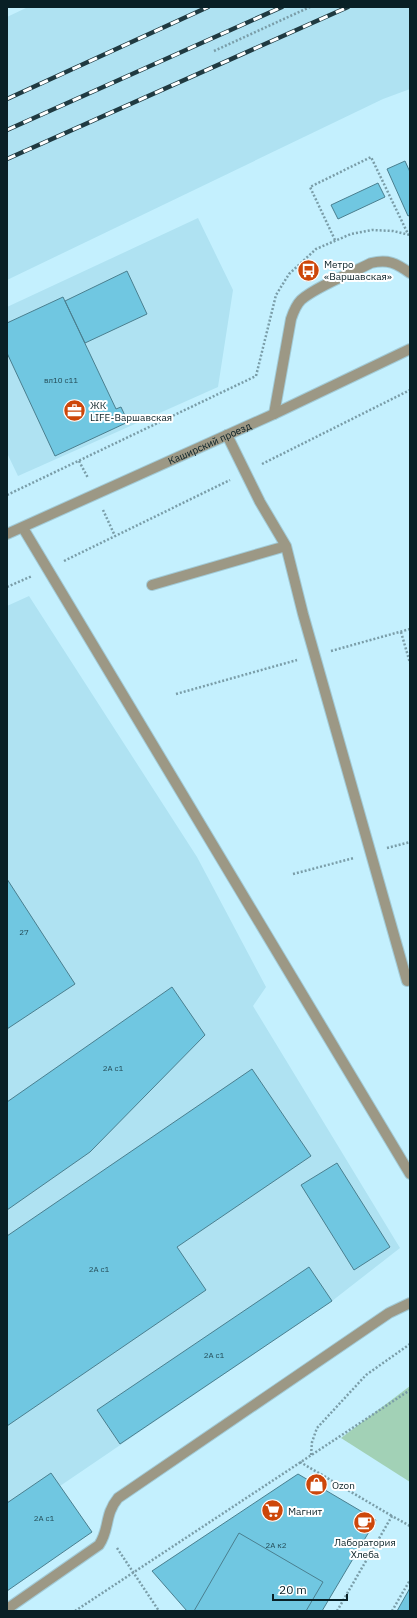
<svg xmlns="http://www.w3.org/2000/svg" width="417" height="1618" font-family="'IBM Plex Sans',sans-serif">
<rect width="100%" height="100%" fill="#c4f0fe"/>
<path fill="#afe2f2" d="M28 7H410V89L383 99 7 280V17Z
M198 218 233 290 218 387 18 476 7 453V307Z
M29 596 197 857 266 987 253 1006 400 1248 332 1301 60 1486 7 1591V606Z"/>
<path fill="#a2d1b6" d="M410 1386V1482L341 1438Z"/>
<path fill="#70c7e1" stroke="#4a7f8f" d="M405 161 410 172V215L408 216 387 169Z
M378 183 385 197 338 219 331 205Z
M127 271 147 314 85 343 65 301Z
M63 297 116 409 121 407 128 422 55 456 7 353V323Z
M7 879 75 984 7 1029Z
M172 987 205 1035 90 1152 7 1210V1102Z
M252 1069 311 1156 177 1247 206 1290 7 1426V1236Z
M337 1163 390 1247 354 1270 301 1185Z
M309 1267 332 1301 120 1444 97 1410Z
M51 1473 92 1532 7 1591V1503Z
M298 1474 376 1520 322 1611H187L152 1571Z
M239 1533 323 1582 306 1611H194Z
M410 1588V1611H397Z"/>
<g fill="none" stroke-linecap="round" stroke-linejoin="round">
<defs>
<path id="service" d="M274 414 291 319C293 313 296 305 301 300 317 286 352 273 371 263 388 259 396 263 410 273
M227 435 260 502 286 546 303 614 407 981
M152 585 286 546
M7 1609 99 1545C110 1529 104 1515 118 1498L389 1313 410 1303"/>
<g id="minor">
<path d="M23 528 410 1174"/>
<path id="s1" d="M7 534 274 414 410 349"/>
</g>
</defs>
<use href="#service" stroke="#a2cbd7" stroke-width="12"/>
<use href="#minor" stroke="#a2cbd7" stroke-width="12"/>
<path stroke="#7a9da8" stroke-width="2.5" stroke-dasharray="2 2" stroke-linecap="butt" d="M214 51 310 7
M335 240 310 187 371 157 408 234
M79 461 88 478
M262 464 410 390
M7 495 256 376 276 295 289 274 316 249 351 234 372 230 393 231 410 235
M103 510 115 536
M64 561 230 480
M7 587 32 576
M401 632 410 663
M331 651 410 629
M176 694 297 660
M387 848 410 842
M293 874 354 858
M311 1455 312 1442 317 1428 366 1375 410 1344
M300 1462 392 1516
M117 1548 159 1611
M75 1611 410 1390
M337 1611 392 1516 410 1526
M392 1611 410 1580"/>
<use href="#service" stroke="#9c9885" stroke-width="10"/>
<use href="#minor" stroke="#9c9885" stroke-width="10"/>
<defs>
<path id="rail" d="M7 99 208 7
M7 130 282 7
M7 159 348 7"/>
</defs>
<use href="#rail" stroke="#203a41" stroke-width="4.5"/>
<use href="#rail" stroke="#fff" stroke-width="3" stroke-dasharray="9" stroke-linecap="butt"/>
</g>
<defs>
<symbol id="bus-disc" viewBox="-11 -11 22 22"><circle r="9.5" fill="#cd470a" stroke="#fff"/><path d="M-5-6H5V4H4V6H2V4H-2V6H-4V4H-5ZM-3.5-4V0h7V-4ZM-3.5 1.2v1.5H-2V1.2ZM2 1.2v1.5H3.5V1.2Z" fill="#fff"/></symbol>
<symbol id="office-disc" viewBox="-11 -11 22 22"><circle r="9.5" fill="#cd470a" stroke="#fff"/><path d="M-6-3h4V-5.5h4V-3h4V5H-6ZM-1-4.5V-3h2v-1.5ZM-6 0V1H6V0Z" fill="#fff"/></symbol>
<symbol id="shop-disc" viewBox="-11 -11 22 22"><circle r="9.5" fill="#cd470a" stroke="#fff"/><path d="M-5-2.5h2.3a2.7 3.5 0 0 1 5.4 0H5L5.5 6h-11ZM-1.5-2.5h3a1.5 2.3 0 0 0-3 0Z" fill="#fff"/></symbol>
<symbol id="supermarket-disc" viewBox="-11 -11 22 22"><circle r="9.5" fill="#cd470a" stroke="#fff"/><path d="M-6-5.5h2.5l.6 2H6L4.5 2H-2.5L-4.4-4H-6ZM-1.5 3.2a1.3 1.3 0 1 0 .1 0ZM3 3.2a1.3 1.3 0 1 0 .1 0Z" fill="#fff"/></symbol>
<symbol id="cafe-disc" viewBox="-11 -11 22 22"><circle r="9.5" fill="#cd470a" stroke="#fff"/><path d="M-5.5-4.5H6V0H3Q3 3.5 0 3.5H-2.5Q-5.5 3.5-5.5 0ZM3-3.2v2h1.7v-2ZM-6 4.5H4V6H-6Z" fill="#fff"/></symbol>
</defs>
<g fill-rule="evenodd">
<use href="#bus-disc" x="296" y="258" width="25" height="25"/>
<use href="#office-disc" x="62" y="398" width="25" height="25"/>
<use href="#shop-disc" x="304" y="1472" width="25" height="25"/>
<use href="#supermarket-disc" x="260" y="1498" width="25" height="25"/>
<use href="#cafe-disc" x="352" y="1510" width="25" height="25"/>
</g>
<g text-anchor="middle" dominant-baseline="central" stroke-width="4" stroke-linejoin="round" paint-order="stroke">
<g font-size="8" fill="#234a55">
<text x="61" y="380">вл10 с11</text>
<text x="24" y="932">27</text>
<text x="113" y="1068">2А с1</text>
<text x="99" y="1269">2А с1</text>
<text x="214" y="1355">2А с1</text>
<text x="44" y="1518">2А с1</text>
<text x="276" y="1545">2А к2</text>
</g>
<g font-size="10" fill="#092026" stroke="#fff" text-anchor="start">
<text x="324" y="264">Метро<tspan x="324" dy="12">«Варшавская»</tspan></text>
<text x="90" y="405">ЖК<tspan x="90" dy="12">LIFE-Варшавская</tspan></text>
<text x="332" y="1485">Ozon</text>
<text x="288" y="1511">Магнит</text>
<text x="365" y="1542" text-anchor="middle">Лаборатория<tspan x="365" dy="12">Хлеба</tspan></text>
</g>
<g font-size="10" fill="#092026" stroke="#fff">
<text stroke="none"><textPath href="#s1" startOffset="222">Каширский проезд</textPath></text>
</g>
</g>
<rect width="417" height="1618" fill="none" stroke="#092026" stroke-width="16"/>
<path d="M273 1594v6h74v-6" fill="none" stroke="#092026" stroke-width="2"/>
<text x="279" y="1594" font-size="12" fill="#092026" stroke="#ffffff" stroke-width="3" paint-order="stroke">20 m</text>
</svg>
